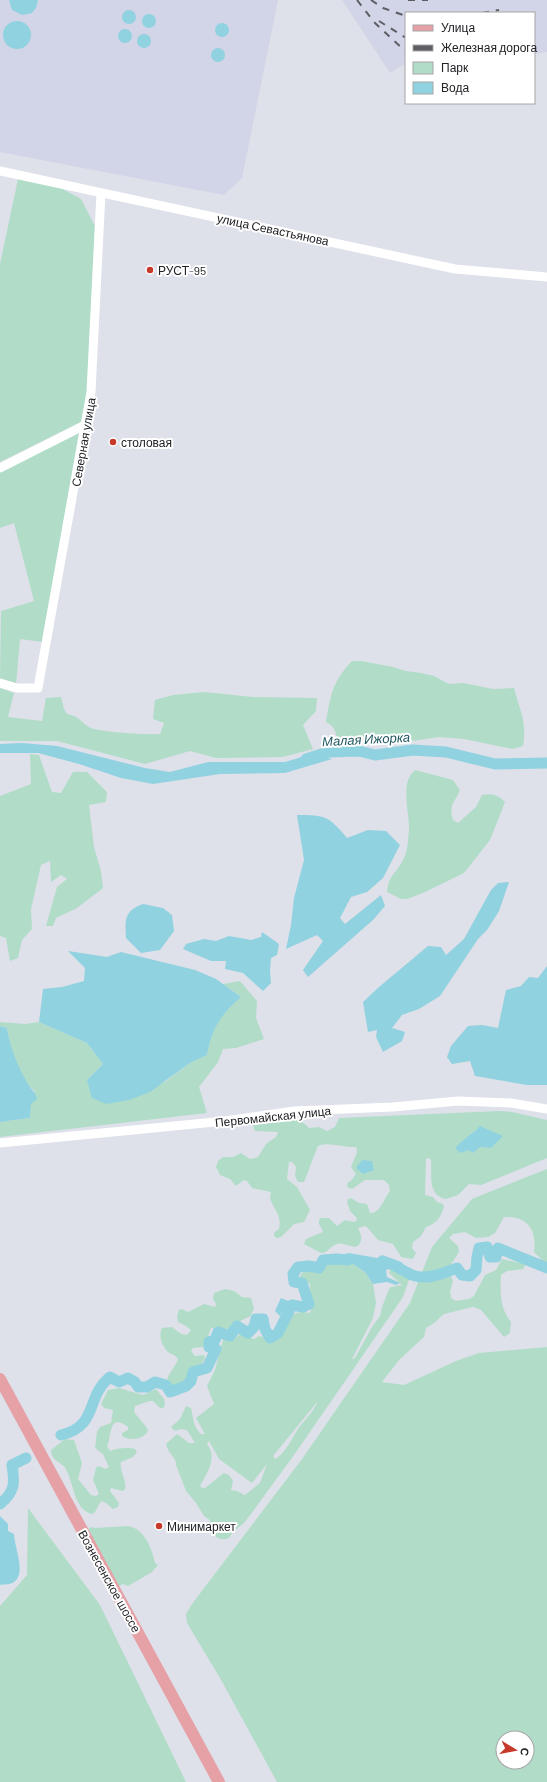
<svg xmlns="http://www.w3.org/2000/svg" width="547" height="1782" font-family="Barlow,sans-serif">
<rect width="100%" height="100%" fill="#dee0ea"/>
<path fill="#d2d5e7" d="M0 0H278L242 178 224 195 0 152Z
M342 0H547V52L534 54V13H406V68L403 65 390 73Z"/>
<path fill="#b1ddc8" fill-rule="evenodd" d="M18 179 59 187 81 199 95 226 87 393 81 422 0 462V264Z
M79 432 43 642 20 639 16 685 0 680 1 611 34 601 14 523 0 528V471Z
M352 661H361L393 667 406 671 421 673 434 676 449 684 463 683 493 689 514 688C520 711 527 721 523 746L512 749 464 739 439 737 412 741 357 737 336 740C337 732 334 726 326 722 331 694 332 682 352 661Z
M0 688 14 693 8 717 42 721 46 698 61 697 64 709 67 714C81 717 80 722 91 728 100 732 148 735 160 734L164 723 153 719 155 700 173 695 204 692 253 697 317 698 316 711 303 725 313 749 283 757 216 758 190 751 145 764 57 741H0Z
M30 754 39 755 52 792 61 793 73 772H87L107 792 106 802 89 805 94 847 101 871 103 888 77 908 56 918 53 926H46L57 887 67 879 61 875 51 882 50 861 41 865 31 909 32 929 22 940 18 958 10 961 6 938 0 936V796L31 784Z
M415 770 453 780 460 790C455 803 448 804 453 820L458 823 476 807 482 795C491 793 499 795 505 802L490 840 464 873 423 893 407 899H401L387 892C389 874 396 874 403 860 408 852 408 839 409 830 410 813 399 783 415 770Z
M240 981 257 1001 256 1018 264 1039 236 1048 223 1049 218 1062 199 1087 207 1113 0 1137V1122L30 1118 31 1104 35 1091C19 1079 10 1048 7 1028L0 1026V1022L25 1024 39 1022 87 1043 103 1064 87 1080 165 1082 190 1063 207 1055C212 1028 220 1014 241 997L223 984Z
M499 1111 512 1112 547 1120V1158L481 1185 469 1184 458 1195 446 1199C427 1195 432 1175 431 1160L429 1158 426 1159 425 1195 433 1197 437 1202 443 1204 444 1207C441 1217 436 1224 426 1227L421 1236 413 1242 412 1248 416 1253 413 1259 401 1257 393 1244 378 1240 366 1226 358 1228C360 1232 362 1236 361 1240 358 1254 345 1241 337 1244 330 1246 328 1253 321 1253L304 1244 306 1239 323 1232 322 1229 319 1224V1220L321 1218H329L337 1226 345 1220 354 1222 356 1221 357 1218 350 1211 347 1202 348 1199 351 1198 359 1203 367 1204 370 1213C380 1214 384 1198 390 1191L389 1185 384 1180H365L352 1189 347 1187 348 1182 351 1181 356 1174 351 1167 357 1152 356 1147C345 1148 327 1141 318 1146L304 1182H298L295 1176 296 1167 292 1162H289L287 1179 297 1187 310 1210 304 1222 294 1224 281 1237 277 1238 274 1236V1233L279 1229C282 1216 275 1211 271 1201 269 1197 271 1195 271 1192L252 1188 247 1181 244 1180 236 1186 230 1179 220 1175 216 1167 218 1161 223 1157H233L241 1153 250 1159 258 1157 266 1144 276 1137 278 1132 255 1131 253 1125C273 1120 293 1111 309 1128L319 1127 327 1131 335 1127 339 1118Z
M547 1169V1262L543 1261 534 1252C537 1230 528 1216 504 1217L495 1233 488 1237 476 1238 465 1232 453 1234 449 1238 458 1246 459 1252 448 1269 453 1281 450 1292 451 1298 456 1301 469 1299 474 1296 485 1275 496 1270 502 1259 526 1264 523 1269 507 1271 501 1275C500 1292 500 1309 511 1322L510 1333 504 1337 481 1310 473 1307 444 1314 434 1323 426 1328 424 1337 399 1360 382 1382 404 1385 456 1361 479 1353 547 1347V1782H277L220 1678 187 1623 186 1614 192 1604 302 1459 410 1303 432 1247 472 1199ZM503 1738H527V1762H503Z
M350 1262 365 1272 373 1284 376 1303 373 1318 352 1359 355 1358 372 1327 380 1316 382 1307 389 1289 391 1287 402 1285 389 1273 390 1270C396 1268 404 1273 410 1277L403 1297 359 1361 294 1455 245 1522 232 1533 229 1538C220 1542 213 1535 206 1530L205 1524 210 1522V1520L204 1516 196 1503 186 1491 176 1465C177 1458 168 1454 166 1444L177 1434 189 1443H195L187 1430 181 1429 175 1431 171 1427 180 1419 186 1406 191 1408C194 1419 192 1425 201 1434H205L196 1418 214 1404 207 1386 215 1370 223 1340 234 1339 240 1334 254 1339 259 1336 271 1339 281 1336C286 1321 292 1308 309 1313L311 1311 310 1284 300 1279V1276L304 1271H319L326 1264ZM318 1401C313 1413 305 1419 298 1429 292 1438 285 1454 275 1459L273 1456ZM209 1441 219 1459 252 1483 267 1464 260 1483 245 1495 237 1491 231 1490 233 1481 229 1475 224 1473 205 1488H202L200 1486C207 1473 218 1458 207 1444Z
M225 1289 234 1291 242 1297 251 1298 254 1308 251 1316 242 1320 229 1329 211 1328 205 1345 203 1347 193 1348 191 1351 195 1356 204 1355 205 1358 200 1367H191L187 1382C179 1386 172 1389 167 1381 168 1372 176 1367 178 1359 175 1354 171 1355 167 1351 162 1345 158 1336 162 1328L172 1327 181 1334 187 1335 191 1330 186 1326 178 1322 177 1316 179 1310 182 1309 188 1312 204 1304 215 1307 216 1304 213 1299 214 1293Z
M119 1388 143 1395 156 1389 164 1399 165 1405 163 1408H160L153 1401H150L135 1406 134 1412 147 1428 148 1431C143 1440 129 1441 122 1436V1433L128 1430V1427C108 1411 112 1437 107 1446L110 1451C117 1448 128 1447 135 1449L137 1452 133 1457 121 1462C119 1472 127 1479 125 1489L123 1491 111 1488 110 1491 119 1503 118 1507 113 1509 106 1503 101 1501 95 1512 92 1514C74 1510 74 1484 66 1469 62 1462 51 1461 51 1450L65 1439 74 1440 82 1463 78 1479 91 1495 96 1496 99 1494 93 1480 96 1468 98 1466 106 1469 109 1467 103 1454 95 1448 97 1432 100 1427 111 1423 113 1410 104 1408 101 1404 108 1390Z
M28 1508 100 1605 186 1782H0V1606L27 1575Z
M128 1526C145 1529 152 1549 155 1563L158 1565 152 1572 128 1586 123 1584 119 1586 88 1530 90 1527 95 1528Z"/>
<path fill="#90d2df" d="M9 0H38L36 8 32 13 22 15 12 10Z
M122 17a7 7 0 1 1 14 0a7 7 0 1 1-14 0Z
M142 21a7 7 0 1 1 14 0a7 7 0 1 1-14 0Z
M3 35a14 14 0 1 1 28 0a14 14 0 1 1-28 0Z
M215 30a7 7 0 1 1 14 0a7 7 0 1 1-14 0Z
M118 36a7 7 0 1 1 14 0a7 7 0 1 1-14 0Z
M137 41a7 7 0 1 1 14 0a7 7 0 1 1-14 0Z
M211 55a7 7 0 1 1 14 0a7 7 0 1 1-14 0Z
M22 743 57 746 145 768 170 772 208 762H285L315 753 332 759 285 773 220 774 153 784 121 778 79 764 38 753H0V744Z
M297 815C325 815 329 816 347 838L368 830 386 831 400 845 383 878 367 892 351 897 340 918 345 924 381 895 385 906 373 920 308 977 303 970 323 941 317 935 286 949 291 925 294 898 304 860Z
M509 882 499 911 487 930 478 939 440 996 419 1009 402 1015 392 1028 405 1032 402 1041 383 1052 376 1037 377 1030 368 1032 363 1002 379 987 428 946 441 947 446 955 464 939 491 890 498 883Z
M143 904 163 908 172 915 174 931 160 950 141 953 126 938C125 920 124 911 143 904Z
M262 932 279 944 277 955 271 958 270 971 271 983 263 991 243 973 225 969 226 961H211L183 949 186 944 204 939 216 941 229 936 251 940 261 937Z
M68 951 107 957 121 952 195 970 216 979 241 997C221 1014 212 1028 207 1055L190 1063 150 1092 129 1100 106 1104 92 1098 87 1080 103 1064 87 1043 39 1022 43 989 62 987 84 981 85 968Z
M547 966V1085H527L475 1076 470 1061 452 1064 447 1057 451 1046 468 1026 482 1025 498 1028 506 990 521 986 529 977 538 978Z
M0 1026 7 1028C10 1048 18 1067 28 1084 32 1091 35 1090 37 1099L31 1104 30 1118 0 1122Z
M480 1126 503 1136 491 1148 480 1147 473 1153 468 1150 461 1153 455 1149C462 1139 471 1136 480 1126Z
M362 1160 372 1161 374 1170 363 1174 356 1168Z
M349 1253 377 1258 382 1255 401 1262 406 1267 403 1271 392 1268 386 1270 387 1277 400 1283 396 1285 387 1282 373 1284 365 1272 350 1262 344 1264 334 1263V1257Z
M281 1298 303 1307 294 1308 290 1315 284 1309 280 1316 275 1311Z
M0 1516 8 1524V1531L14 1534C14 1547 28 1576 12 1583 9 1585 3 1584 0 1585Z"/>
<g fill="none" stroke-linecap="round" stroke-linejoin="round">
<path stroke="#90d2df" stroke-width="11" d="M306 759 328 752 359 751 375 755 413 750 446 752 495 764 547 763
M391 1264C397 1267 402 1270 408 1273 423 1282 442 1274 457 1268L462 1275 470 1276 476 1270 477 1257 479 1248 487 1247 490 1257H496L498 1248 547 1268
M61 1435C99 1426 85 1397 110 1377L119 1382 128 1378 135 1382 138 1387H147L155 1382 166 1385 170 1392 186 1386 191 1381 193 1372 207 1368 216 1349 209 1347V1342L215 1340 218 1332 230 1336 237 1326 248 1333 254 1327 256 1319H263L265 1329 270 1338 278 1333 292 1305 303 1307 309 1304 302 1283 294 1282 293 1274 298 1267 309 1266 319 1268 323 1260 337 1259 348 1260
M0 1504C15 1492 15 1483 12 1465L26 1458"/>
<path stroke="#fff" stroke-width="9" d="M0 171 455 269 547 277
M0 468 87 424
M0 683 17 688H38L91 392 101 193
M0 1143 225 1121 294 1111 393 1107 458 1101 511 1103 547 1109"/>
<path stroke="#e5a1a6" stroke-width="12" d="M0 1379 219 1782"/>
<path stroke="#5c5e64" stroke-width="2" stroke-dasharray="7 7" stroke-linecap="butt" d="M357 0 375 23 405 51
M371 0 383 8 406 16
M408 0H428
M482 13 499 10
M379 21 406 38"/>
</g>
<g fill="#c73a2a" stroke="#fff" stroke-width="1.5">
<circle cx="150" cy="270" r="4"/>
<circle cx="113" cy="442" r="4"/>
<circle cx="159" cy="1526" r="4"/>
</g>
<g text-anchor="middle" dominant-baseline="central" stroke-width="4" stroke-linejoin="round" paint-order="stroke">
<g font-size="12" fill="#202125" stroke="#fff">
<text transform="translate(273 229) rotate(12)">улица Севастьянова</text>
<text transform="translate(83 442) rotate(-80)">Северная улица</text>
<text transform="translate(273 1116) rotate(-6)">Первомайская улица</text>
<text transform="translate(110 1581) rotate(61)">Вознесенское шоссе</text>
</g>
<g font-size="12" fill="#202125" stroke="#fff" text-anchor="start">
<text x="158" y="270">РУСТ-95</text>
<text x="121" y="442">столовая</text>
<text x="167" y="1526">Минимаркет</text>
</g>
<g font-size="13" font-style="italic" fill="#1f5760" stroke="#fff">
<text transform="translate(366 739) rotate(-3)">Малая Ижорка</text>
</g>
</g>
<rect x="405" y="12" width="130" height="92" fill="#ffffff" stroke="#a6a6a8"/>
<rect x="413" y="25" width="20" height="6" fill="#e5a1a6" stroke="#a6a6a8"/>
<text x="441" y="32" font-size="12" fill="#202125">Улица</text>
<rect x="413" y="45" width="20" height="6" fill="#5c5e64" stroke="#a6a6a8"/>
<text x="441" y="52" font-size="12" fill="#202125">Железная дорога</text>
<rect x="413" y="62" width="20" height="12" fill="#b1ddc8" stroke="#a6a6a8"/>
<text x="441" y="72" font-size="12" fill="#202125">Парк</text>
<rect x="413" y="82" width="20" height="12" fill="#90d2df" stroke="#a6a6a8"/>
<text x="441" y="92" font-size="12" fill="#202125">Вода</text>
<g transform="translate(515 1750) rotate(100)"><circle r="19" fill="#ffffff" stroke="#a6a6a8"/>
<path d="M0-3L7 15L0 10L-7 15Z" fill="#c73a2a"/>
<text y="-6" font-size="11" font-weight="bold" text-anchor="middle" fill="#202125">С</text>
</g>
</svg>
